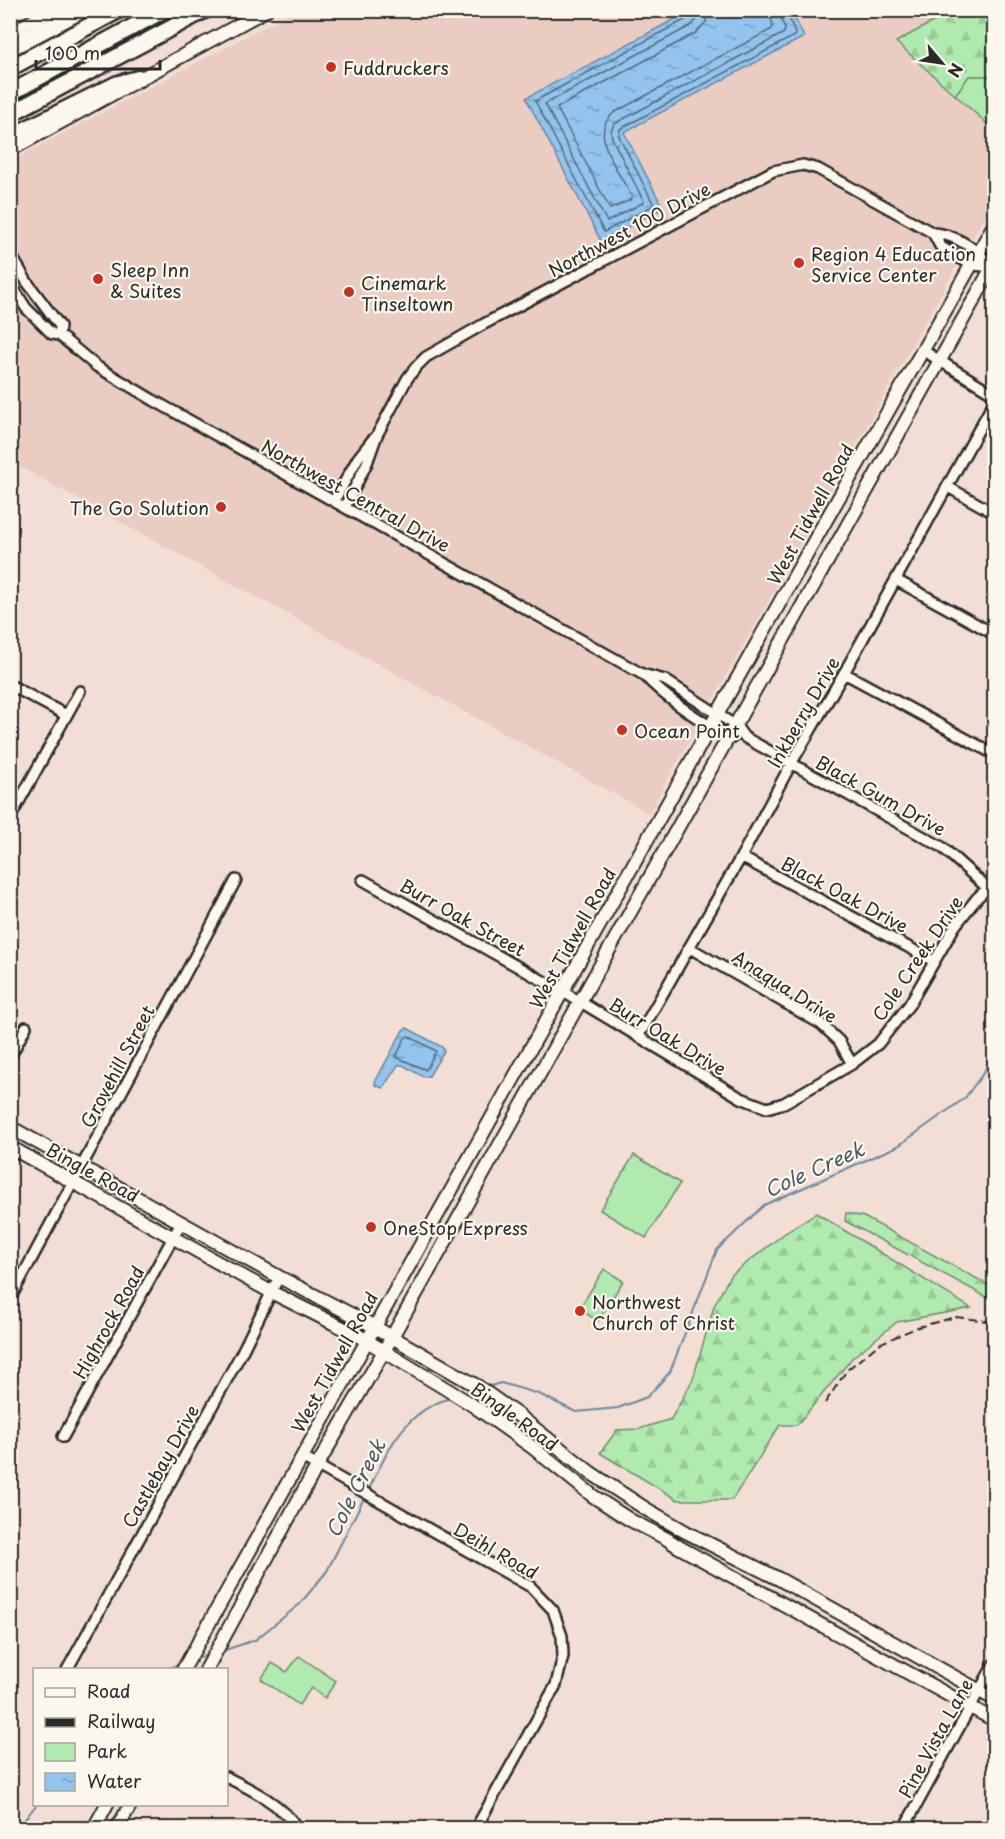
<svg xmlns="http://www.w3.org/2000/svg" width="1005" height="1839" font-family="'Playpen Sans',sans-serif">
<defs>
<pattern id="forest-firs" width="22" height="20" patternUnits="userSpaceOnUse" patternTransform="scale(1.5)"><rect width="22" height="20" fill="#b0eaaf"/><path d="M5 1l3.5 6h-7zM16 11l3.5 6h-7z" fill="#98c997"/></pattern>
<pattern id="water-ripples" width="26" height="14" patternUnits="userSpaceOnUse" patternTransform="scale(1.5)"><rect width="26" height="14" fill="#92c4ee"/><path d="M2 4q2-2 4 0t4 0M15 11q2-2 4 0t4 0" fill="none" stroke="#779fc1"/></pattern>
</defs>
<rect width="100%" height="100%" fill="#f2ded4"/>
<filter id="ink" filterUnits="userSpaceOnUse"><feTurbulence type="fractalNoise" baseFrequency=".0167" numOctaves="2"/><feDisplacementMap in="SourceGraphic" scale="12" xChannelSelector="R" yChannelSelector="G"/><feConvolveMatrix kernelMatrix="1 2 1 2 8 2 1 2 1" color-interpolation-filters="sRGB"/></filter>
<g filter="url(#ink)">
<path fill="#ebccc3" d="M294 11H690L526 98 624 132 804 37 791 11H953L896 42 994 130V200L649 813 11 462V161Z"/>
<path fill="#b0eaaf" stroke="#6e8a6d" stroke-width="1.5" d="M969 76H994V130L955 95Z
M634 1155 680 1183 646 1238 600 1210Z
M604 1269 623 1281 598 1321 579 1309Z
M299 1656 336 1681 325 1698 311 1688 299 1705 261 1679 272 1663 287 1672Z"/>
<path fill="url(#forest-firs)" stroke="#6e8a6d" stroke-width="1.5" d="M953 11H994V76H969L955 95 896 42Z
M816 1213 971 1308 897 1322 853 1357 797 1425H780L732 1500H678L600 1453 617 1430 639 1429 671 1419 693 1379 714 1306 730 1276 785 1233Z
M846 1213 864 1217 994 1288V1301L845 1221Z"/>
<path fill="url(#water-ripples)" stroke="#6987a0" stroke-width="1.5" d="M690 11H791L804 37 624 132 663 208 601 241 526 98Z
M407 1028 442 1047 444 1051 429 1076 423 1077 403 1065H398L383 1088 375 1085V1082L403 1030Z"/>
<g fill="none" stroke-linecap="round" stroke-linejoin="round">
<path stroke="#546879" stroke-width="1.5" d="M691 10 688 18 535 101 604 232 654 205 619 136 620 129 794 36 795 33 786 10
M699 10 698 18 692 25 545 104 607 222 644 202 612 138 611 131 614 124 784 33 785 29 778 10
M708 10 706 22 696 33 557 108 610 209 630 200 632 197C621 174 585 132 615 112L772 29 773 26 769 10
M408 1036 436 1051 426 1070 396 1057 405 1038Z"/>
<path stroke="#6987a0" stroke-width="2" d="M487 1387 501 1383 539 1394 576 1412 618 1408 647 1397 670 1372 717 1250 764 1205 898 1146 965 1098 984 1072 994 1046
M464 1394 476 1390
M368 1491C389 1449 402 1413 450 1398
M222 1651 255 1640 300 1604 327 1571 365 1496
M196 1659 208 1655
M164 1670 182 1663
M18 1828 37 1804"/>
<defs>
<path id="minor" d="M933 233 940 246 963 260 973 265 993 267
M10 253 27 282 60 326 59 335
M10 283 26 308 52 334 59 335 96 366 153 400 642 674 665 680 736 726 744 737 942 847 994 894
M924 351 994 394
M948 487 994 513
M334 501 358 458 373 439
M345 507 367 463 377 435 407 379 416 367 426 357 484 324 773 171 803 165 818 169 933 233C956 234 977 250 993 267
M896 580 994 634
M844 673 994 754
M644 675C668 701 699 719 729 738H732
M10 685 66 715
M10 818 80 691
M741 857 934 961
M363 880 579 1001 741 1098 767 1108 784 1103 852 1064 878 1044 909 1005 955 926 977 898 994 882
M690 948 821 1024 839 1041 852 1064
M638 1037 741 857 791 764 844 673 994 402
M10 1057 26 1027
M10 1299 236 880
M63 1437 181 1223
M302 1457 531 1587 553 1610 562 1636 563 1656 556 1685 476 1828
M67 1670 242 1352 279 1277
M226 1777C251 1789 283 1805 297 1828
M904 1828 994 1664"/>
<path id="major" d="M10 33 53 10
M10 150 266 10
M10 1127 279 1277 366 1322 477 1386 519 1416 591 1473 646 1509 686 1532 779 1579 994 1699
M10 1147 271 1292 359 1336 471 1404 532 1447 593 1496 630 1520 667 1539 679 1547 994 1720
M183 1670 817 536 994 225
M206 1670 317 1466 384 1351 994 264
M94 1828 107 1804
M117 1828 131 1804"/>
<path id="highway" d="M10 48 82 10
M10 68 119 10
M10 93 164 10
M10 114 205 10
M10 137 117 84 140 78"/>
</defs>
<use href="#minor" stroke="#2b2b2b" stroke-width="14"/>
<use href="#major" stroke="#2b2b2b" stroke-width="16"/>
<use href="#highway" stroke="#2b2b2b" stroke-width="20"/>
<use href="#minor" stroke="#fbf7ec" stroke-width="9"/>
<use href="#major" stroke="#fbf7ec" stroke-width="12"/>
<use href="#highway" stroke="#fbf7ec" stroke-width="15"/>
<path stroke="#2b2b2b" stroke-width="2" stroke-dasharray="9 4.5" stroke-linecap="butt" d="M825 1403 847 1370 879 1344 918 1327 956 1317 994 1322"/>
</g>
</g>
<g fill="#c8321e" stroke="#fbf7ec" stroke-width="2">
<circle cx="331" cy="67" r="6"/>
<circle cx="799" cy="263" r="6"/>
<circle cx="98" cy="279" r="6"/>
<circle cx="349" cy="292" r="6"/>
<circle cx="221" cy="507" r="6"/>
<circle cx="622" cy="730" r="6"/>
<circle cx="371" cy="1227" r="6"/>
<circle cx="580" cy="1311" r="6"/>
</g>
<g text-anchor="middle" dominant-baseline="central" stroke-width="4.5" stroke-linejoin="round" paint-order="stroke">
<g font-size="18" fill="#2b2b2b" stroke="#fbf7ec" text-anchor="start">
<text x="343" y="67">Fuddruckers</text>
<text x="811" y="253">Region 4 Education<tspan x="811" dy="21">Service Center</tspan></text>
<text x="110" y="269">Sleep Inn<tspan x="110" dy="21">&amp; Suites</tspan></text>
<text x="361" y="282">Cinemark<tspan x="361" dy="21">Tinseltown</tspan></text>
<text x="209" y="507" text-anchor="end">The Go Solution</text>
<text x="634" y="730">Ocean Point</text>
<text x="383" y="1227">OneStop Express</text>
<text x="592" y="1301">Northwest<tspan x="592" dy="21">Church of Christ</tspan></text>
</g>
<g font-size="18" fill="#2b2b2b" stroke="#fbf7ec">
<text transform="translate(629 229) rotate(-28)">Northwest 100 Drive</text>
<text transform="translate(356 495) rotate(29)">Northwest Central Drive</text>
<text transform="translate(810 514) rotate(-61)">West Tidwell Road</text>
<text transform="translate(803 712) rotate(-60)">Inkberry Drive</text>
<text transform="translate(881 795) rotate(29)">Black Gum Drive</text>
<text transform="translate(845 894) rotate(28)">Black Oak Drive</text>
<text transform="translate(463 917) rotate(29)">Burr Oak Street</text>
<text transform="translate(572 938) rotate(-61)">West Tidwell Road</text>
<text transform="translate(917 958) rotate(-56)">Cole Creek Drive</text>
<text transform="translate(785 986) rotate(32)">Anaqua Drive</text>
<text transform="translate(668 1036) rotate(31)">Burr Oak Drive</text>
<text transform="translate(117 1066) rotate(-62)">Grovehill Street</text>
<text transform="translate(93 1172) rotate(29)">Bingle Road</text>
<text transform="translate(108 1322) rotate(-61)">Highrock Road</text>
<text transform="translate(334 1362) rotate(-61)">West Tidwell Road</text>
<text transform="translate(515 1416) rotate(36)">Bingle Road</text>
<text transform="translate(160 1466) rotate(-61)">Castlebay Drive</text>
<text transform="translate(496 1550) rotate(30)">Deihl Road</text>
<text transform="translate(935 1738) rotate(-61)">Pine Vista Lane</text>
</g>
<g font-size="20" font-style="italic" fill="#4a5966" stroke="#fbf7ec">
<text transform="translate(814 1169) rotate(-24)">Cole Creek</text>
<text transform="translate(355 1488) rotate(-63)">Cole Creek</text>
</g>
</g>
<rect width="1005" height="1839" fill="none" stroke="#fbf7ec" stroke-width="36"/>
<rect x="18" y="18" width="969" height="1803" fill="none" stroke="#2b2b2b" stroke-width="2" filter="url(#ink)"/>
<rect x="33" y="1668" width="195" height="138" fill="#fbf7ec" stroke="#a8a59f" stroke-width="1.5"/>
<rect x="45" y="1688" width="30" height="9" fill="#fbf7ec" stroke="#a8a59f" stroke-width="1.5"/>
<text x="87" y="1698" font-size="18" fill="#2b2b2b">Road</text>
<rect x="45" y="1718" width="30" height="9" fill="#2b2b2b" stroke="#a8a59f" stroke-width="1.5"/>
<text x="87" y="1728" font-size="18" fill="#2b2b2b">Railway</text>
<rect x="45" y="1743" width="30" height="18" fill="#b0eaaf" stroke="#a8a59f" stroke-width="1.5"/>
<text x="87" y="1758" font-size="18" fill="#2b2b2b">Park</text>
<rect x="45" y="1773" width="30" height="18" fill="url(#water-ripples)" stroke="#a8a59f" stroke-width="1.5"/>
<text x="87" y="1788" font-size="18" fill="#2b2b2b">Water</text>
<g transform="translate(942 63) rotate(119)" stroke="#fbf7ec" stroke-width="4.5" paint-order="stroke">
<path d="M0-4.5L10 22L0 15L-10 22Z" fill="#2b2b2b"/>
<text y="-9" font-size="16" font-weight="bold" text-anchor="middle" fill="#2b2b2b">N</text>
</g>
<path d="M36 60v9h124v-9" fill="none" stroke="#2b2b2b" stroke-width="3"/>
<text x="45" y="60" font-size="18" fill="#2b2b2b" stroke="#fbf7ec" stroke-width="4.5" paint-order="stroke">100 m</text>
</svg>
